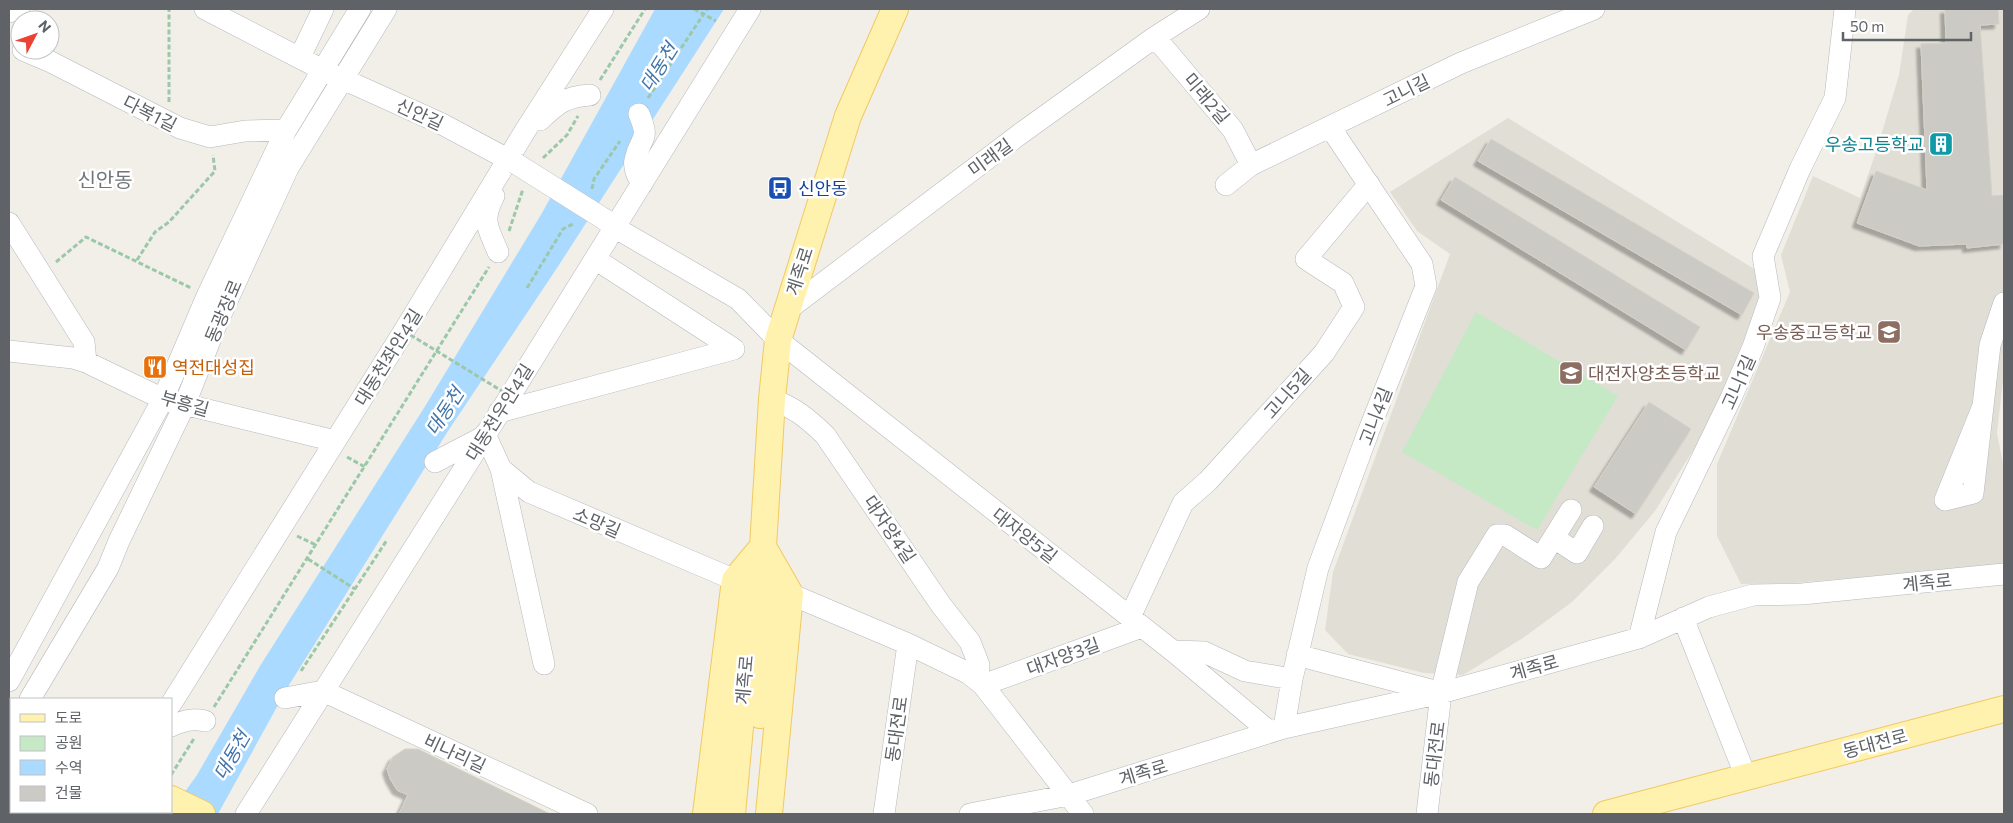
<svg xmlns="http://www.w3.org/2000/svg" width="2013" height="823" font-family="Commissioner,'Noto Sans KR',sans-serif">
<defs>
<filter id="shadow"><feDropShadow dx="-4.5" dy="4.5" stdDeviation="1" flood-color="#0004"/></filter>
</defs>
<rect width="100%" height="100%" fill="#f1efe8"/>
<path fill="#e1ded6" d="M1914 9H2004V372L1997 433 2004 469V565L1794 583 1741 584 1717 536V464L1790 292 1781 255 1813 176 1860 198 1877 149 1899 75 1908 15Z
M1508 118 1756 270 1763 300 1726 398 1655 511 1615 559 1572 602 1523 638 1463 675 1424 673 1348 654 1325 630 1333 572 1450 254 1417 231 1390 192Z"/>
<path fill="#c5e8c5" d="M1476 312 1618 396 1537 530 1402 452Z"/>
<path fill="#aadaff" d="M655 9H724L557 268 448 431 289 685 218 814H169L197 775 260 666 424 408 542 213Z"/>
<path fill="#cccac5" stroke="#d6d1c6" filter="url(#shadow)" d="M1945 9H1998L1999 24 1980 25 1992 196 2004 195V244L1967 248V244L1919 246 1857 223 1876 171 1927 190 1921 44 1946 43Z
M1491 139 1754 293 1742 315 1478 161Z
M1455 177 1700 327 1686 350 1441 200Z
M1649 402 1691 429 1636 514 1594 487Z
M405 749H418L550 814H399L408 795 397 790 390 778 387 769 393 757Z"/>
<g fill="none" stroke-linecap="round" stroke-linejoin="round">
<defs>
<path id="minor" d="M205 9 323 70 440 123 515 163
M9 12 19 9
M1155 37 1233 130 1251 165
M23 50 49 61 180 128 210 137 245 131 286 130
M300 57 323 9
M639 114C651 142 640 136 635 160 633 168 638 177 642 184
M540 120C558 103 565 97 590 95
M1226 185 1251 165 1461 63 1594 9
M494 196C481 221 488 228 498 252
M604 219 614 227 738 299 778 340 1173 651 1270 732
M9 223 84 342 86 362
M786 311 1020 134 1155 37 1199 9
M9 351 73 358 86 362 163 399 335 441
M772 399C796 409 806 417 825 435L941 605 970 642 979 665 978 681
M1983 406 1945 500 1973 493 1990 345 2004 303
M499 412 734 349 595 259
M485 434 501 469 529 492 735 580
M435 462 483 437
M501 469 544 664
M1554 538 1577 553 1593 526
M790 594 908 644 968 673 983 685 1083 814
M1130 617 1183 503 1208 481 1324 353 1354 307 1343 283 1306 259 1369 184
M1683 618 1746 777
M1639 638 1666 532 1731 398 1753 347 1770 298 1763 256 1800 169 1835 98 1845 9
M1173 651 1204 652 1245 671 1292 679
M1297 655 1438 692
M9 681 163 399 207 296 286 130 360 9
M983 685 1142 627
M285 698 323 691 587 814
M30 699 108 568 119 541 185 404 216 325 288 168 386 9
M171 704 404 331 525 131 603 9
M171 726C183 721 192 718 205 721
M1284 728 1292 679 1318 568 1369 430 1426 286 1422 264 1330 127
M116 814 117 812
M246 814 510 396 750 9
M884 814 908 644
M970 814 1069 795 1284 728 1441 693 1639 638 1709 607 1753 595 1802 594 2004 574
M1427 814 1441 693 1468 582 1497 535H1505L1541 558 1571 510"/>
<path id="major" d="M763 547 790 594 769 814
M760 715 770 601 765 565
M9 725 11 726
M171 799 202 814
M706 814 735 580 761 549
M732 814 752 597 763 547 772 399 778 340 848 116 895 9
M1606 814 2004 709"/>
</defs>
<use href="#minor" stroke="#b5b8bc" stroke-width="22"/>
<use href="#major" stroke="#f2c960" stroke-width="28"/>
<path stroke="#9cc7a9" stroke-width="3" stroke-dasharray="5 2.5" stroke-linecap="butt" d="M694 9 716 21
M600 80 645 9
M648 98 707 9
M169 102V9
M543 158 567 135 578 116
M592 189 594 179 620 141
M509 231 523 189
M137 260 155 232 169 222 215 171 213 155
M56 262 86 237 191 288
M527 288 563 229 575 223
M347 457 365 467
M297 536 316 545
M308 559 355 589
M301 671 387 540
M214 707 489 267
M171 775 195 737
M148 814 150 812"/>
<use href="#minor" stroke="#fff" stroke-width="21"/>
<use href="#major" stroke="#fff2af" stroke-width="26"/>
<defs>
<path id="minor-bridge" d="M515 163 604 219"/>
</defs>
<use href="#minor-bridge" stroke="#b5b8bc" stroke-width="22" stroke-linecap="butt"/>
<path stroke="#9cc7a9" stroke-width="3" stroke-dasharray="5 2.5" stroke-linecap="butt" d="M404 331 510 396"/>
<use href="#minor-bridge" stroke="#fff" stroke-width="21"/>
</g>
<defs>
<symbol id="building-square" viewBox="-11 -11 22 22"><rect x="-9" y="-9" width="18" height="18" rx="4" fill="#0f9aa8" stroke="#fff"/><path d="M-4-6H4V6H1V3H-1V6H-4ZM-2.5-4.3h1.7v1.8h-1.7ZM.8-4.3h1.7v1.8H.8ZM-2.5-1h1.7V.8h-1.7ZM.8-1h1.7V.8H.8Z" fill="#fff"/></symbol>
<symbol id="bus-square" viewBox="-11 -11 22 22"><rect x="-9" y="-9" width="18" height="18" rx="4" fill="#1a4fb4" stroke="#fff"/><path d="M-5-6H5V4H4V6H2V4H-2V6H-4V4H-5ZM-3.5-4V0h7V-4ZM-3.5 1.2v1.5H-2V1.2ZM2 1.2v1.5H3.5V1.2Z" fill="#fff"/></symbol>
<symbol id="school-square" viewBox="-11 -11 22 22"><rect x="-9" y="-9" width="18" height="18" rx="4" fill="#8d6e63" stroke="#fff"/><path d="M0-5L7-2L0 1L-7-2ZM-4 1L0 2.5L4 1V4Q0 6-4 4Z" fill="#fff"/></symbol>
<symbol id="restaurant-square" viewBox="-11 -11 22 22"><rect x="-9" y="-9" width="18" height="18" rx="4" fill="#e8710a" stroke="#fff"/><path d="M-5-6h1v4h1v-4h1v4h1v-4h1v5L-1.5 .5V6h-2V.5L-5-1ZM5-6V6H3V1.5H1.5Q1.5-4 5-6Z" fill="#fff"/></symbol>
</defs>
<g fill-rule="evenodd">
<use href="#building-square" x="1927" y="130" width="28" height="28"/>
<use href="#bus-square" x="766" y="174" width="28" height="28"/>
<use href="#school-square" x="1875" y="318" width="28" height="28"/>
<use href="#restaurant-square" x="141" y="353" width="28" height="28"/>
<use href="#school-square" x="1557" y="359" width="28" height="28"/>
</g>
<g text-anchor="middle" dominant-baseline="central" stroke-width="5" stroke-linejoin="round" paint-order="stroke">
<g font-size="18" fill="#5f6368" stroke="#fff">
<text transform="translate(1406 90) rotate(-26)">고니길</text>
<text transform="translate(1207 98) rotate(50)">미래2길</text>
<text transform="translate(150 113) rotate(27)">다복1길</text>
<text transform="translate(420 114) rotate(25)">신안길</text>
<text transform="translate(990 157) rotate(-36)">미래길</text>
<text transform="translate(799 271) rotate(-72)">계족로</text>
<text transform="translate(223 311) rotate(-67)">동광장로</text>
<text transform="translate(388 357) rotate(-58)">대동천좌안4길</text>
<text transform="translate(1738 382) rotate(-66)">고니1길</text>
<text transform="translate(1287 393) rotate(-48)">고니5길</text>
<text transform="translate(185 403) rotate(16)">부흥길</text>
<text transform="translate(499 412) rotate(-58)">대동천우안4길</text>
<text transform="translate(1375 416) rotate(-69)">고니4길</text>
<text transform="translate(597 522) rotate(23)">소망길</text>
<text transform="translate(890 529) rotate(56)">대자양4길</text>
<text transform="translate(1025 535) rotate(38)">대자양5길</text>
<text transform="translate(1927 582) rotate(-6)">계족로</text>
<text transform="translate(1063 656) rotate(-20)">대자양3길</text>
<text transform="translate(1534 667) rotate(-16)">계족로</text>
<text transform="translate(744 680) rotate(-85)">계족로</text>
<text transform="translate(896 729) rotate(-82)">동대전로</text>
<text transform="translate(1875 743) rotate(-15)">동대전로</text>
<text transform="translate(455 753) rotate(25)">비나리길</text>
<text transform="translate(1434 754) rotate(-83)">동대전로</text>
<text transform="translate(1143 772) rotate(-17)">계족로</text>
</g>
<g font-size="18" fill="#0d838f" stroke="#fff" text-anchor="end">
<text x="1924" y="144">우송고등학교</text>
</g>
<g font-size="18" fill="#164399" stroke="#fff" text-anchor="start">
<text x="798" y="188">신안동</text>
</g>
<g font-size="18" fill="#785e54" stroke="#fff" text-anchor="end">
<text x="1872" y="332">우송중고등학교</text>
<text x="1588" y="373" text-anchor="start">대전자양초등학교</text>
</g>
<g font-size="18" fill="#c56008" stroke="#fff" text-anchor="start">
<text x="172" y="367">역전대성집</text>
</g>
<g font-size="19" font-style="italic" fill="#4174aa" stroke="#fff">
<text transform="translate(658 67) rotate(-58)">대동천</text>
<text transform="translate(444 411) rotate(-57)">대동천</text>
<text transform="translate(231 755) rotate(-60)">대동천</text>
</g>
<g font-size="20" fill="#70757a" stroke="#fff">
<text x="105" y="179">신안동</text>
</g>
</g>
<rect width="2013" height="823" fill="none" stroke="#5f6368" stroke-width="20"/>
<rect x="10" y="698" width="162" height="115" fill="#ffffff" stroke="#bfc1c3"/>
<rect x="20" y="714" width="25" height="8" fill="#fff2af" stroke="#bfc1c3"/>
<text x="55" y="723" font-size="15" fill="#5f6368">도로</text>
<rect x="20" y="736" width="25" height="15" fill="#c5e8c5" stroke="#bfc1c3"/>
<text x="55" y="748" font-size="15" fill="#5f6368">공원</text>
<rect x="20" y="760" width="25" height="15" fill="#aadaff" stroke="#bfc1c3"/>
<text x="55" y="773" font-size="15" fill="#5f6368">수역</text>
<rect x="20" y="786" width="25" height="15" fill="#cccac5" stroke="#bfc1c3"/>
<text x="55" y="798" font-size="15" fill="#5f6368">건물</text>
<g transform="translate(35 35) rotate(49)"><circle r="24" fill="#ffffff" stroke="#bfc1c3"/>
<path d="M0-4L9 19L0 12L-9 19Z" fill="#ea4335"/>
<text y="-8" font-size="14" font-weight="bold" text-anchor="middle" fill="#5f6368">N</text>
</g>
<path d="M1843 32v8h128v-8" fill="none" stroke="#5f6368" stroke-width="2.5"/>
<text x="1850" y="32" font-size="15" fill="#5f6368" stroke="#ffffff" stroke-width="4" paint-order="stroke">50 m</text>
</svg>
